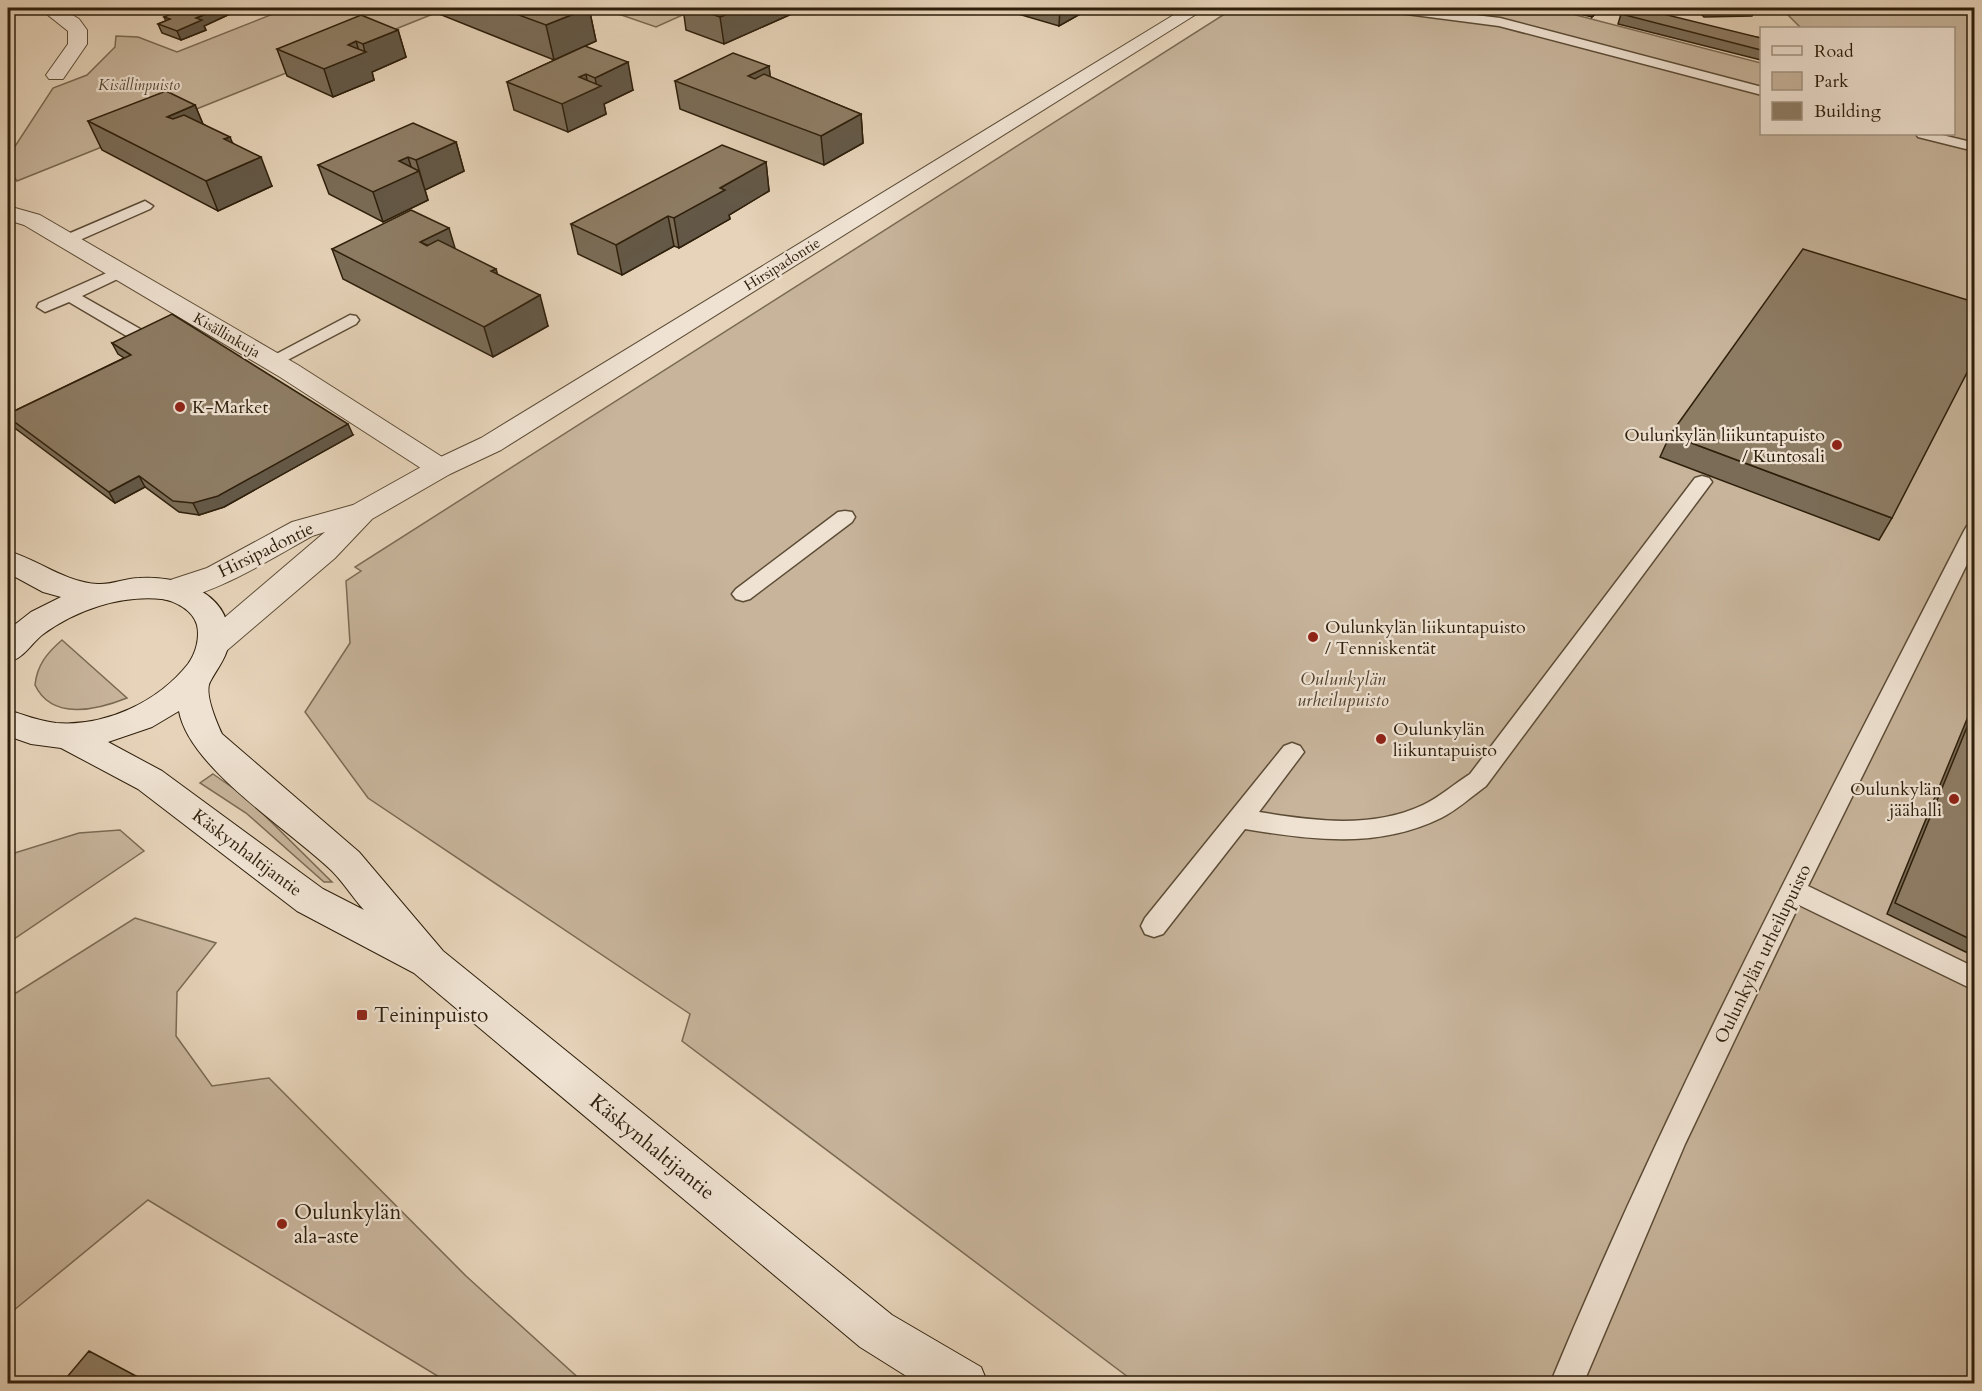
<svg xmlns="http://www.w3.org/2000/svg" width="1982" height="1391" font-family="Cardo,serif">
<rect width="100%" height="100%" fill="#e6d3b9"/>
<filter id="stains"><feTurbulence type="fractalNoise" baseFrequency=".00333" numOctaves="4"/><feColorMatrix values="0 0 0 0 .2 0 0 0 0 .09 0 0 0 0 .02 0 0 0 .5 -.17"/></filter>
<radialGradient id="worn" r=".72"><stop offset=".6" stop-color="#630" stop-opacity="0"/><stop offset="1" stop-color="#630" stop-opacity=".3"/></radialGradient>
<path fill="#c7b49b" stroke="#7a6a53" stroke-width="1.5" d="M288 8H448L17 181 8 169V157L53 88 87 75 115 47 116 36 138 37 177 52Z
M601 8H698L656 27Z
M1234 8H1549L1761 63 1762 134H1954V28H1801L1781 8H1974V1383H1136L682 1041 690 1014 368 798 305 712 350 643 346 581 361 571 355 567Z
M62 640 127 698C97 710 52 721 35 685 37 665 47 653 62 640Z
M213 774 246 797 332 882H324L246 813 200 783Z
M120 830 144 851 8 943V855L79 833Z
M135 918 216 943 177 992 176 1036 212 1086 269 1078 466 1276 584 1383H449L148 1200 8 1315V998Z"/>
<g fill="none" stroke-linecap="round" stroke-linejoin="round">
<defs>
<path id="service" d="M1385 8H1417L1500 18 1762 87V95L1499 26 1391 12Z
M1916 134H1938L1971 142 1973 145 1966 149 1918 137Z
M145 201 153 206 150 209 73 243H61L59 240 61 237Z
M120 267 126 269 128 272 126 275 82 296 142 330 145 334 142 338H130L69 302 45 312 37 307 39 303Z
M350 315 356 316 359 320 356 324 278 365H266L263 361Z
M1702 476 1709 478 1712 482 1709 486 1486 786C1471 797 1457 810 1441 818 1378 849 1312 840 1245 829L1163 934 1154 937 1145 934 1141 926 1145 918 1284 746 1292 743 1300 746 1304 752 1259 812C1313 821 1372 829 1423 805 1440 797 1454 784 1470 774L1695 478Z
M845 511 852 512 855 517 852 522 750 599 743 601 736 599 732 594 736 589 838 512Z
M1974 524V550L1808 886 1974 967V990L1799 905 1685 1144 1583 1384H1550C1671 1092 1820 812 1964 531L1967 526Z"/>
<path id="minor" d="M39 8H61L79 19 87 30V44L63 79H49L46 75 68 44V31Z
M8 206 40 215 298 365 450 462 454 468 450 474 440 477 430 474 280 377 24 225 8 220Z"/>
<path id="tertiary" d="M1185 8H1206L501 450 450 474 372 519 335 558 225 652 214 655 203 652 198 644 203 636 325 532 312 536C279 554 194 609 158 598L154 591 158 584 207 568 292 522 353 505 430 462 481 438Z"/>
<path id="secondary" d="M8 551C39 560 64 582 98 584 111 585 126 578 139 578 176 575 228 591 229 636 230 654 218 667 210 682 204 693 217 723 222 734L359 852 443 951 892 1315 981 1367 988 1384H919L860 1347 414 973 297 911 138 789 61 748 31 744 8 736V710C24 715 39 721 56 723 105 727 158 702 188 664 196 653 200 638 197 625 193 610 175 601 162 599 120 595 76 610 42 635 30 645 23 659 8 662V630L31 612 61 597 43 592 8 573ZM179 711C189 768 291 831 332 871 344 883 353 898 364 910L323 889 162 771 108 742 152 727Z"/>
</defs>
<use href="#service" stroke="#5c4c36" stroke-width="3"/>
<use href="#minor" stroke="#5c4c36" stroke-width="2"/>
<use href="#tertiary" stroke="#5c4c36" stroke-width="2"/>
<use href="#secondary" stroke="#2e1f0b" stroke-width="2"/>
<use href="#service" fill="#efe2d2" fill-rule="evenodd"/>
<use href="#minor" fill="#efe2d2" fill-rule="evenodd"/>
<use href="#tertiary" fill="#efe2d2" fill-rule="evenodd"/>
<use href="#secondary" fill="#efe2d2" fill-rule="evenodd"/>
</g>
<path fill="#7a6c57" stroke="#2e1f0b" stroke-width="1.5" d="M193 8H230L232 13 204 26 206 30 181 40 162 33 158 24 166 21 164 17 185 14 194 10Z
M437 8H589L596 41 554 60 439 14Z
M683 8H805L724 44 686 30Z
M1018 8H1098L1094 10 1089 9 1059 26 1018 14Z
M1555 8H1602L1592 17Z
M1695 8H1755L1752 16 1704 17Z
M1621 14 1761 38V60L1618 24Z
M398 30 406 57 372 72 374 80 333 97 287 76 277 49Z
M585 46 633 90 604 104 606 114 568 132 514 110 507 82Z
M769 66 770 77 861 114 863 143 824 165 680 109 675 81Z
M195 105 203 124 233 143 272 186 218 211 102 150 88 121Z
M456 142 464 171 425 190 428 200 383 222 329 194 318 165Z
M766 162 769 191 729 215 730 219 679 248 674 246 622 275 578 254 571 224Z
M332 249H455L498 275 548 326 493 357 343 279Z
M112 343 353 435 224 507 199 515 179 512 145 487 115 503 12 426 8 420V414L124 358 118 354Z
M1670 435 1892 518 1879 540 1660 457Z
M1974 702V956L1887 914Z"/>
<path fill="#635847" stroke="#2e1f0b" stroke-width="1.5" d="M221 8H230L232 13 204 26 206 30 181 40 177 31 196 18Z
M589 8 596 41 554 60 546 25Z
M742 8H805L724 44 720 17Z
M1060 8H1089V9L1059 26Z
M1595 8H1602L1592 17Z
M398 30 406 57 372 72 374 80 333 97 324 69 348 45 356 41 360 54 365 52 363 44Z
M628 62 633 90 604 104 606 114 568 132 562 104 579 77 586 74 589 91 597 87 595 78Z
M769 66 772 93 748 76Z
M195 105 207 134 167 117Z
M861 114 863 143 824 165 821 136Z
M230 137 242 166 224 139Z
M456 142 464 171 425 190 416 160Z
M261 157 272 186 218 211 206 181Z
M408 157 413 173 419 171 428 200 383 222 373 192 399 161Z
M766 162 769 191 729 215 730 219 679 248 674 218 720 188Z
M668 216 674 246 622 275 616 245Z
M449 228 458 258 420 242Z
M496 269 505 299 491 271Z
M540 295 548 326 493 357 484 327Z
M348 424 353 435 224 507 199 515 193 503Z
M139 476 145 487 115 503 109 492Z"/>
<path fill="#8e7d65" stroke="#2e1f0b" stroke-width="1.5" d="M196 8H221L196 18 202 20 177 31 158 24 170 19 164 17 178 11 185 14 198 8Z
M500 8H589L546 25Z
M693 8H742L720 17Z
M1629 8H1639L1761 38V50L1621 14Z
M361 15 398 30 363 44 356 41 348 45 366 52 324 69 277 49Z
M585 46 628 62 595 78 586 74 579 77 601 86 562 104 507 82Z
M733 53 769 66 748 76 755 79 764 74 861 114 821 136 675 81Z
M166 91 195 105 167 117 173 119 184 115 230 137 224 139 261 157 206 181 88 121Z
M413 123 456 142 416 160 408 157 399 161 419 171 373 192 318 165Z
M722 145 766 162 720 188 725 190 674 218 668 216 616 245 571 224Z
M411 210 449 228 420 242 427 246 438 240 496 269 491 271 540 295 484 327 332 249Z
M1803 249 1974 302V359L1892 518 1670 435Z
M172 314 348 424 218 496 193 503 173 501 139 476 109 492 8 417V414L131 355 112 343Z
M1974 710V941L1895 903Z
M89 1351 149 1383H62Z"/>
<g fill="#8f2418" stroke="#efe2d2" stroke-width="2">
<circle cx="180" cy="407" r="6"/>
<circle cx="1837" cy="445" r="6"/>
<circle cx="1313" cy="637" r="6"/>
<circle cx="1381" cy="739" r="6"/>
<circle cx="1954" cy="799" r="6"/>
<rect x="356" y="1009" width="12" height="12" rx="3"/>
<circle cx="282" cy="1224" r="6"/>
</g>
<g text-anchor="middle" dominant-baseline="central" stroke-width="4.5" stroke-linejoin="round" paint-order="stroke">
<g font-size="15" font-style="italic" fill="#54442f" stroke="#efe2d2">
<text x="139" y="85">Kisällinpuisto</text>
</g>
<g font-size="15" fill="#2e1f0b" stroke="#efe2d2">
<text transform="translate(782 264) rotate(-32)">Hirsipadontie</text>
<text transform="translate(227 335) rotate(30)">Kisällinkuja</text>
</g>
<g font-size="18" fill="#2e1f0b" stroke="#efe2d2" text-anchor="start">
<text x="192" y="407">K-Market</text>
<text x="1825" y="435" text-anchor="end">Oulunkylän liikuntapuisto<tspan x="1825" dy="21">/ Kuntosali</tspan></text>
<text x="1325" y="627">Oulunkylän liikuntapuisto<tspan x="1325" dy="21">/ Tenniskentät</tspan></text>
<text x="1393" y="729">Oulunkylän<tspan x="1393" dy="21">liikuntapuisto</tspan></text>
<text x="1942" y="789" text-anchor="end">Oulunkylän<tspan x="1942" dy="21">jäähalli</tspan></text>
</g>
<g font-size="18" fill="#2e1f0b" stroke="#efe2d2">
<text transform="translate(266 550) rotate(-26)">Hirsipadontie</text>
<text transform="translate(247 853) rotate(37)">Käskynhaltijantie</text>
<text transform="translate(1763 954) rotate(-64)">Oulunkylän urheilupuisto</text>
</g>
<g font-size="18" font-style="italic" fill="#54442f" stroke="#efe2d2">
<text x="1343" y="679">Oulunkylän<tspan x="1343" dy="21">urheilupuisto</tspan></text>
</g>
<g font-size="21" fill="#2e1f0b" stroke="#efe2d2" text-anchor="start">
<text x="374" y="1015">Teininpuisto</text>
<text x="294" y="1212">Oulunkylän<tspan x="294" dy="24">ala-aste</tspan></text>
</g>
<g font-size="21" fill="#2e1f0b" stroke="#efe2d2">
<text transform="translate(652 1147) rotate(39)">Käskynhaltijantie</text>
</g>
</g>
<rect width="1982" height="1391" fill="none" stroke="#e6d3b9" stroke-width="30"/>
<rect x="9" y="9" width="1964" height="1373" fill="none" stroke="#2e1f0b" stroke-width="3"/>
<rect x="15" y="15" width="1952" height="1361" fill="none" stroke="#2e1f0b" stroke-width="1.5"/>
<rect x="1760" y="27" width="195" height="108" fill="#efe2d2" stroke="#a29482" stroke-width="1.5"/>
<rect x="1772" y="46" width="30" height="9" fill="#efe2d2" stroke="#a29482" stroke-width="1.5"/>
<text x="1814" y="57" font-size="18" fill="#2e1f0b">Road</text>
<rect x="1772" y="72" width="30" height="18" fill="#c7b49b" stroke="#a29482" stroke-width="1.5"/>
<text x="1814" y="87" font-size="18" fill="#2e1f0b">Park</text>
<rect x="1772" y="102" width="30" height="18" fill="#8e7d65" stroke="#a29482" stroke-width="1.5"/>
<text x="1814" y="117" font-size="18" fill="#2e1f0b">Building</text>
<rect width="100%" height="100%" filter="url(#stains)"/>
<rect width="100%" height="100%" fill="url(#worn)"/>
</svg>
